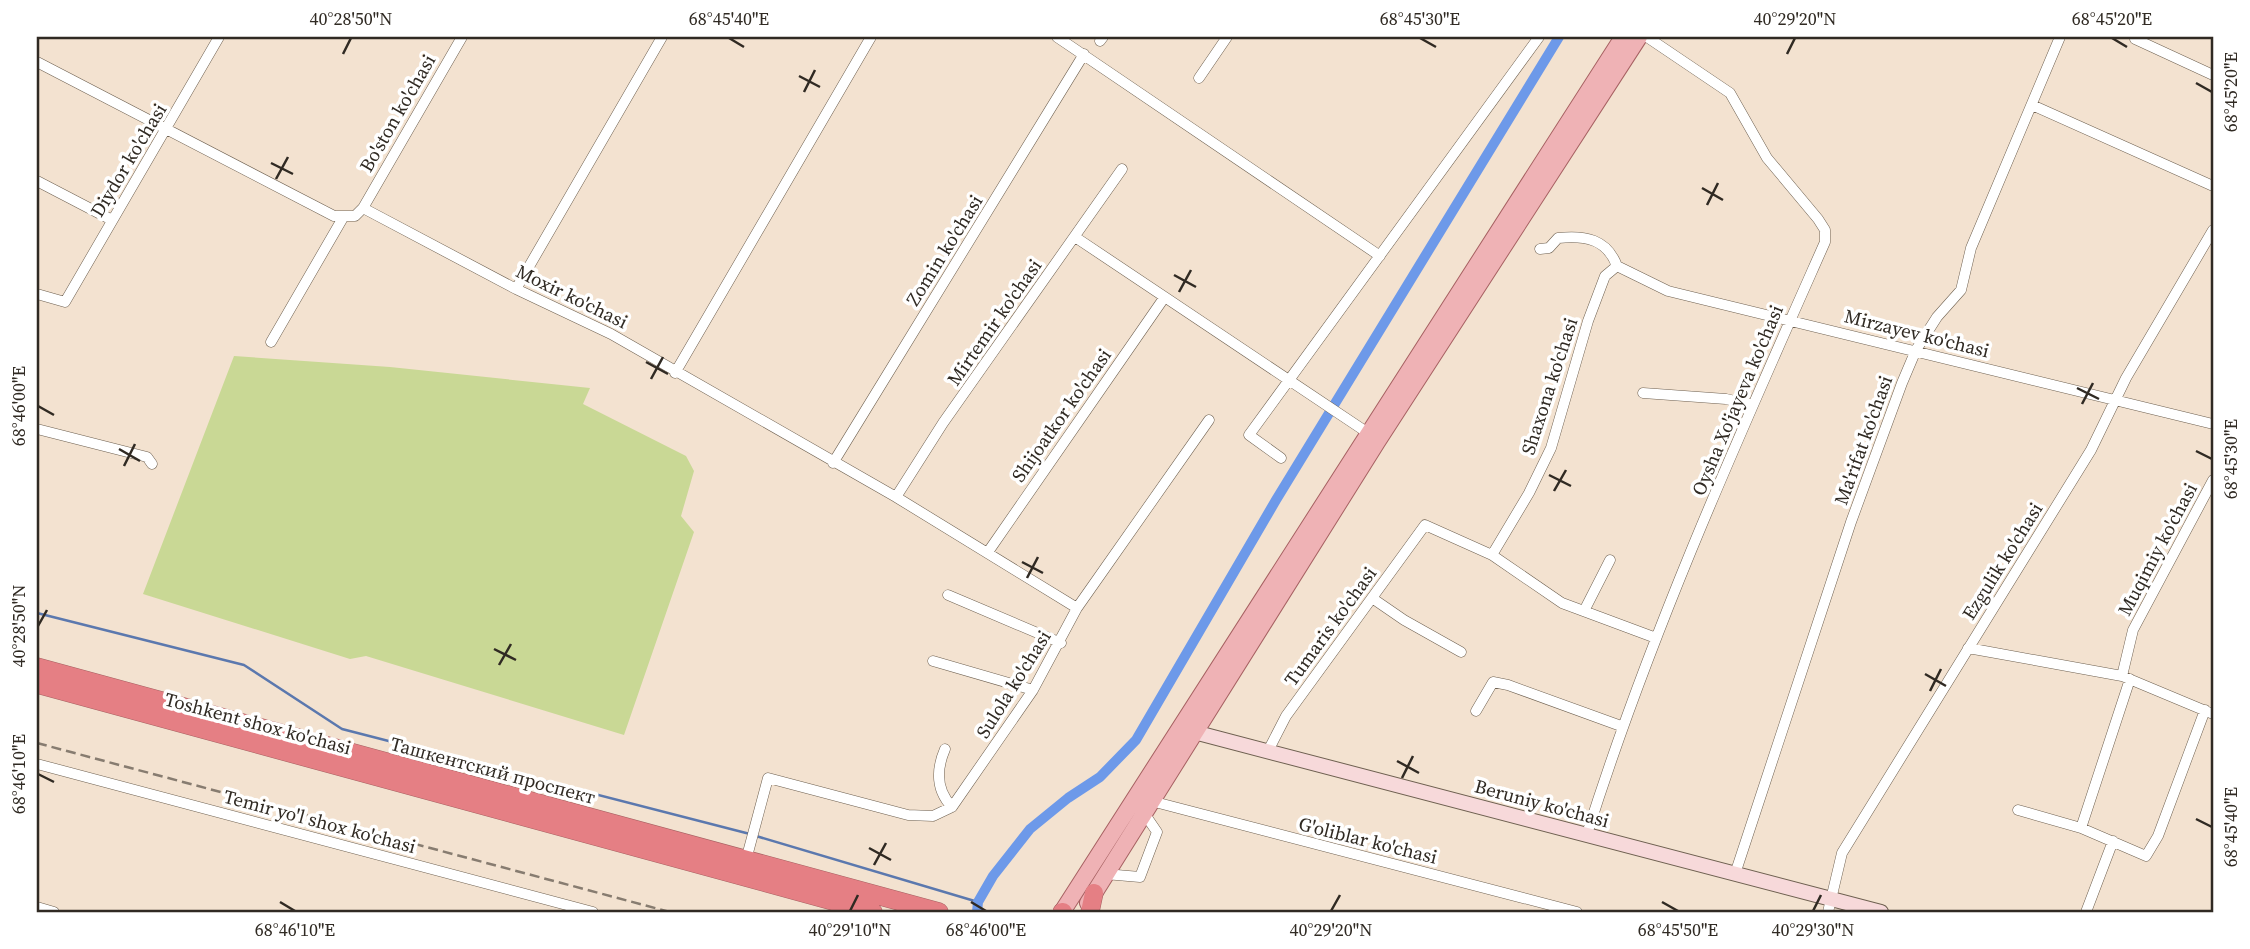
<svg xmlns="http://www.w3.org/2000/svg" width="2250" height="949" font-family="'Source Serif 4',serif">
<rect width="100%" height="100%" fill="#f3e2d0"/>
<path fill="#c9d895" d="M234 356 390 367 590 388 583 404 686 456 694 471 681 516 694 532 624 735 366 656 350 659 143 594Z"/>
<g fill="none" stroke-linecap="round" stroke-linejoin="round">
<path stroke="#5b78ae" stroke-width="2.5" d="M37 613 244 665 342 729 750 834
M756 836 978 902"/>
<path stroke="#6d99e9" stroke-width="10" d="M977 912 978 902 993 876 1030 829 1068 798 1100 777 1136 740 1276 500 1559 37"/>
<defs>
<path id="street" d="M1057 37 1380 256
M2135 39 2213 75
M1100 41 1103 37
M37 62 334 216H355L363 208 516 289 611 334 896 497 1077 608
M1199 78 1227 37
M2032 105 2213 186
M37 181 112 220
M363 208 462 37
M1075 237 1368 433
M1540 249 1549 248 1558 238C1585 235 1607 239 1617 266
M1617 266 1668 291 2213 424
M516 289 662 37
M37 294 65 302 219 37
M271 342 344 216
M675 373 871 37
M1643 393 1726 399 1753 405
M37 429 147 457 152 464
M1281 458 1249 435 1539 37
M833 463 1084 54
M896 497 943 423 1122 169
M988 552 1164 298
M1492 555 1529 493 1551 448 1588 321 1605 276 1617 266
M948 595 1061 643
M1372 598 1404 620 1461 652
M1584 611 1610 560
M1968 648 2122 676 2213 714
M933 661 1033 690
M2122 676 2133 630 2213 480
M1476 711 1493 682 1508 685 1621 726
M945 749C936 770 936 790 952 807
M1268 751 1286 716 1425 525 1492 555 1562 603 1656 638
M37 764 593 912
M1151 801 1577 912
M2018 810 2081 828 2146 856 2158 836 2205 710
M2081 828 2130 679
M1587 834C1651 631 1739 436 1825 242V230L1818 219 1767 158 1730 93 1647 37
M746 860 768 778 908 815 933 816 952 807 1033 690 1077 608 1209 420
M1105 874 1140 877 1157 832 1144 813
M1735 874 1851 522 1902 383 1916 350 1937 317 1961 290 1971 248 2060 37
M37 907 54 912
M1828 912 1842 853 2091 450 2126 378 2213 230
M2086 912 2113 841"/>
<path id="secondary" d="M1194 732 1881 912"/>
<path id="primary" d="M1088 903 1377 442 1639 37
M1062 912 1623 37"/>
<path id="highway" d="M37 667 939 912
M37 684 873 912
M1062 912H1063
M1090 912 1094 893"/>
</defs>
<use href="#street" stroke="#6e6050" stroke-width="11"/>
<use href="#secondary" stroke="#6e6050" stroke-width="16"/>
<use href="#primary" stroke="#a66162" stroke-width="18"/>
<use href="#highway" stroke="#a66162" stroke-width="19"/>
<use href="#street" stroke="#fff" stroke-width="10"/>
<use href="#secondary" stroke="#f7d9da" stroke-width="14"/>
<use href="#primary" stroke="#efb2b5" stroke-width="16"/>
<use href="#highway" stroke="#e57f84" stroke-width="18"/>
<path stroke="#877c70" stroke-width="2.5" stroke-dasharray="10 5" stroke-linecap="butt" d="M37 743 670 912"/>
</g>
<path fill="none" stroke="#302a23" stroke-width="2.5" d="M729 38 744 47M1420 38 1436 47M2112 38 2127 47M343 54 351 38M1787 54 1795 38M799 76 820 87M2196 83 2212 92M804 92 815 70M271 163 293 174M276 179 288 157M1702 188 1723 200M1707 205 1718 183M1174 275 1196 287M1179 292 1191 270M646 362 668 374M651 379 663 357M2077 388 2099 399M2082 404 2093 383M38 406 54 415M119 449 140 461M2196 451 2212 459M124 466 135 444M1549 475 1571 486M1554 491 1566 470M1022 562 1043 573M1027 578 1038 557M38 626 47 610M494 649 516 660M499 665 511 644M1925 674 1946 686M1930 691 1941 669M1397 761 1419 773M38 774 54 782M1402 778 1413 756M2196 819 2212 827M869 848 891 860M874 865 886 843M280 902 295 911M971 902 986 911M1662 902 1678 911M850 911 858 895M1331 911 1340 895M1813 911 1821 895"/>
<g text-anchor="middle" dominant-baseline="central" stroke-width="7" stroke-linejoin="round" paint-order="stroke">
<g font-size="19" fill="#302a23" stroke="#fff">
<text transform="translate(397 113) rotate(-60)">Bo'ston ko'chasi</text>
<text transform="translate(128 160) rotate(-59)">Diydor ko'chasi</text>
<text transform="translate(944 250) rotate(-58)">Zomin ko'chasi</text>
<text transform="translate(572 296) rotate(26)">Moxir ko'chasi</text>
<text transform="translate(994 322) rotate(-55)">Mirtemir ko'chasi</text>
<text transform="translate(1917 333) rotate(14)">Mirzayev ko'chasi</text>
<text transform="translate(1549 386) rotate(-72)">Shaxona ko'chasi</text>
<text transform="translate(1737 400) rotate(-67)">Oysha Xo'jayeva ko'chasi</text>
<text transform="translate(1061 415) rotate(-55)">Shijoatkor ko'chasi</text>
<text transform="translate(1863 440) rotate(-70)">Ma'rifat ko'chasi</text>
<text transform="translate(2157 549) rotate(-62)">Muqimiy ko'chasi</text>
<text transform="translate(2002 561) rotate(-58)">Ezgulik ko'chasi</text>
<text transform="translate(1330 626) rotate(-54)">Tumaris ko'chasi</text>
<text transform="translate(1013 684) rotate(-58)">Sulola ko'chasi</text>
<text transform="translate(258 723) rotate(15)">Toshkent shox ko'chasi</text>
<text transform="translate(493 770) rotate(15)">Ташкентский проспект</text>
<text transform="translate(1542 803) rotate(15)">Beruniy ko'chasi</text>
<text transform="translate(320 821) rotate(15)">Temir yo'l shox ko'chasi</text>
<text transform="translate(1368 840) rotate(14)">G'oliblar ko'chasi</text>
</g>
</g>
<rect width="2250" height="949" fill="none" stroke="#ffffff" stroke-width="77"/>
<rect x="38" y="38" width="2174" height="873" fill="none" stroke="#302a23" stroke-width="2.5"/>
<g font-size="18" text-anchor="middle" fill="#302a23">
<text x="351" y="25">40°28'50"N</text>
<text x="729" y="25">68°45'40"E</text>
<text x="1420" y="25">68°45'30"E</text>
<text x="1795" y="25">40°29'20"N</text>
<text x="2112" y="25">68°45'20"E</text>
<text transform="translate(2231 92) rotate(-90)" y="6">68°45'20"E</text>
<text transform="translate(19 406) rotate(-90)" y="6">68°46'00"E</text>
<text transform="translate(2231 459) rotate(-90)" y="6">68°45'30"E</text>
<text transform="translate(19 626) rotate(-90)" y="6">40°28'50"N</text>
<text transform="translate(19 774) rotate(-90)" y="6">68°46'10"E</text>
<text transform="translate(2231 827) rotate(-90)" y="6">68°45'40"E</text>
<text x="295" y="936">68°46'10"E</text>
<text x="850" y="936">40°29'10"N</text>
<text x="986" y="936">68°46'00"E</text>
<text x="1331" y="936">40°29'20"N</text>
<text x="1678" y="936">68°45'50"E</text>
<text x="1813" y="936">40°29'30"N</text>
</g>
</svg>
